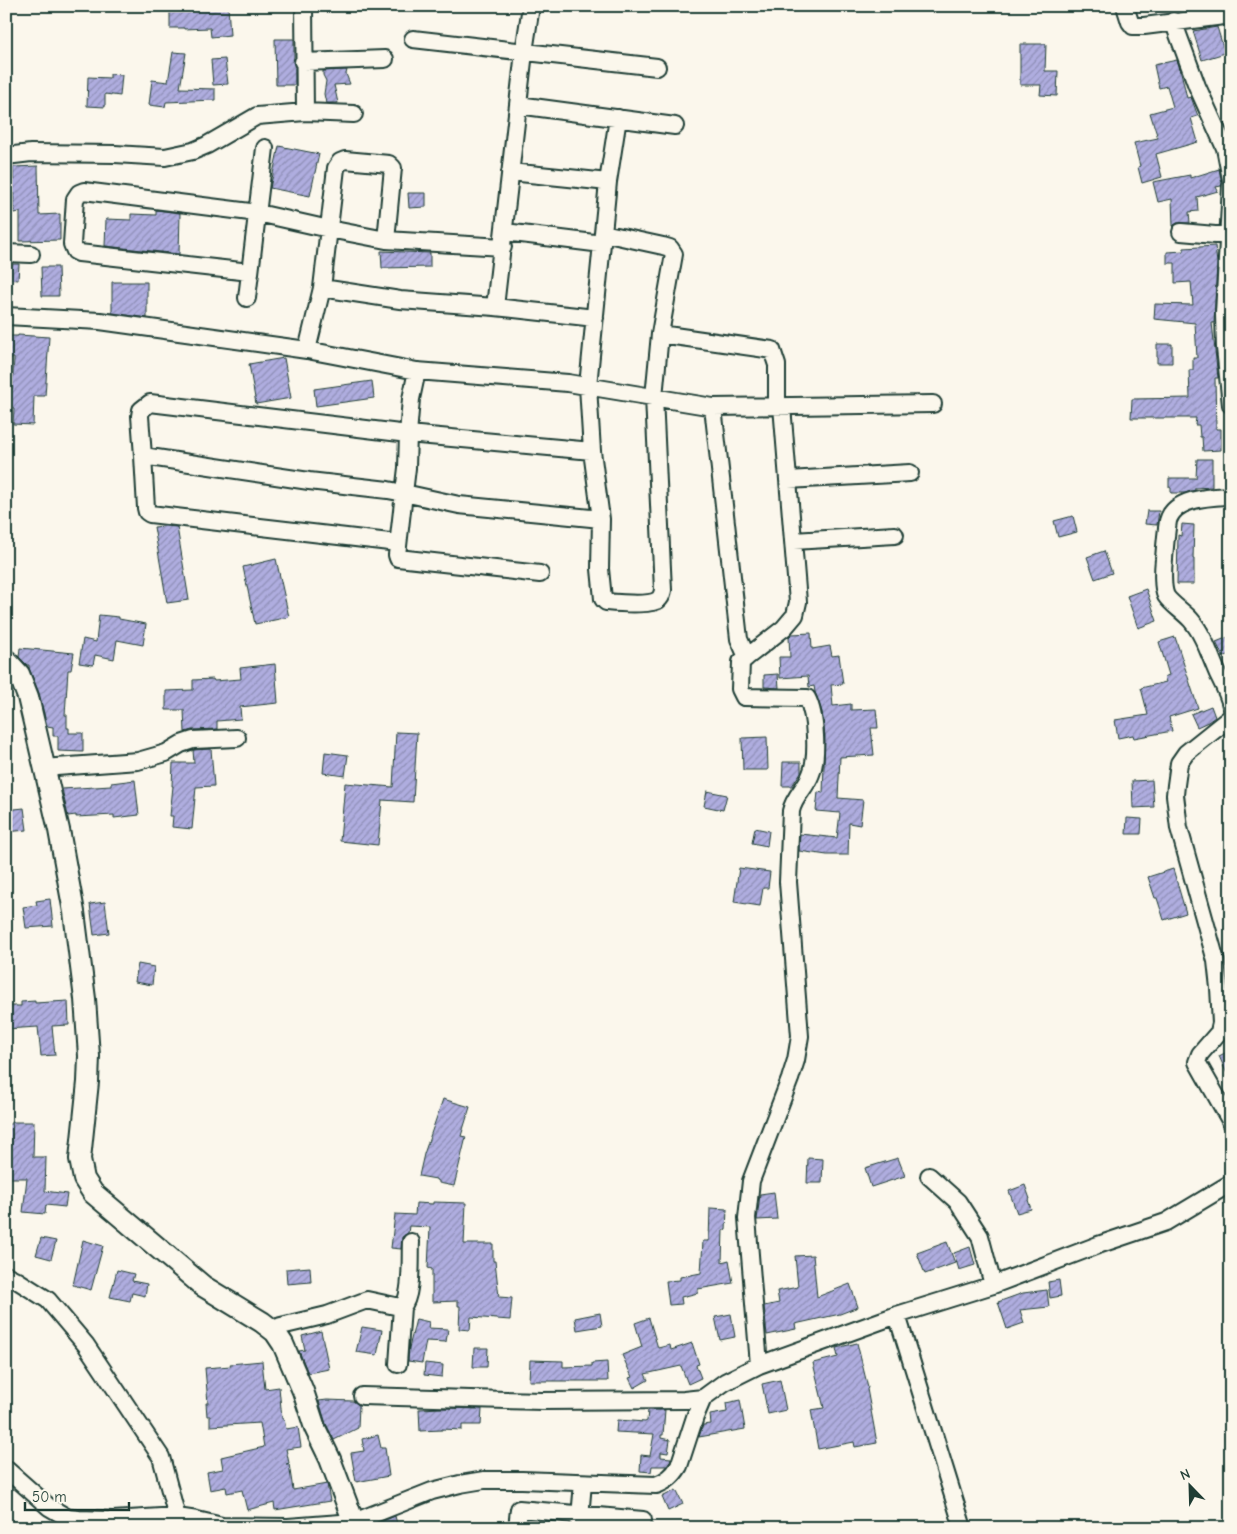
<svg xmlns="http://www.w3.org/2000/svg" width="1237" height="1534" font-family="'Comic Neue',sans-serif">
<defs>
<pattern id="building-hatch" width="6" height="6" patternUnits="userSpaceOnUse" patternTransform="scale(1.25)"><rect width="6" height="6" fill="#afaddf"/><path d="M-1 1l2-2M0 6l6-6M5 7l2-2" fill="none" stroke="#8e8eb6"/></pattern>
</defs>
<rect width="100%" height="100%" fill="#fbf7ec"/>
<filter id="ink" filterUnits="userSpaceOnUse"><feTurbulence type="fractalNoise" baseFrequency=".02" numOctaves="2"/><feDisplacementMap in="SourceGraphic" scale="10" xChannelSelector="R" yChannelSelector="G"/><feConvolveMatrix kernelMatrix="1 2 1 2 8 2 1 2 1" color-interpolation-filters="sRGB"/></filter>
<g filter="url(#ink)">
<path fill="url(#building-hatch)" stroke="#1f3d34" d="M170 6H228L230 35 211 37 210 28 184 29V28H170Z
M1217 27 1225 53 1202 60 1193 31Z
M275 39H294V57L293 62 295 67V85H276Z
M1020 44H1046L1045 71H1058L1057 96 1040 95 1041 85H1020Z
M173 52 186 53 180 88 215 89V100L166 102 165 107 149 105 152 80 168 82Z
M225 59 228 84 213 85 211 60Z
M1177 60 1181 72 1187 98 1191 97 1198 116 1191 118 1198 142 1156 154 1162 177 1142 183 1138 167 1140 166 1134 143 1158 138 1150 113 1173 107 1167 86 1159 88 1154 65Z
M347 70 346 74 350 84 334 85 338 103H326L324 94 326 81 323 75V71Z
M110 74 122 75 120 96 105 94V107L87 106 88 77 110 78Z
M279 146 319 154 310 196 270 188Z
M38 166 39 215 60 214V240L20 241V212L14 213 13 167Z
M1219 169 1222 183 1221 186 1216 187 1218 191 1197 197 1198 211 1189 212 1190 223H1177L1173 226 1172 199 1158 202 1153 182 1190 175V178Z
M408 193H426V207L409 208Z
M156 210 180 213 179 254 105 246 106 219 131 220V214L156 215Z
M1215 246 1217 263 1214 323H1212L1218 378H1215L1216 429H1221V450L1203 451 1202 437H1200L1199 425H1195L1196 418H1131L1132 399 1190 398 1189 370H1193V358H1197L1195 323 1154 319 1155 304 1193 305 1191 282 1175 283V263H1167V252L1184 251V248Z
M381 251 430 253V267L382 268Z
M6 264H19L18 280 6 279Z
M41 267H58L59 296H42Z
M112 282H147V318L112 313Z
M18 335 49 337 45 396H34L33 425 13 424 14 408 6 407V388L12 389 14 358H6V336H18Z
M1157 344H1172V363H1157Z
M284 358 291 398 256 404 249 364Z
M372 381 374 398 316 406 314 389Z
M1197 459H1212V487L1195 488V490L1185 493H1171V488L1169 487V478H1196Z
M1147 511H1159L1157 525 1145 524Z
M1073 516 1077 532 1058 537 1054 521Z
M1182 524 1194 525 1193 559H1194V584H1177L1178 535 1181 536Z
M164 526 177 527 189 600 167 603 154 527Z
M1104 551 1112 573 1095 579 1087 557Z
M276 559 289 617 255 624 243 567Z
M1146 589 1157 621 1138 628 1127 596Z
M99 615 119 617V619L146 624 143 645 117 640 114 659 95 655 93 665 79 663 83 639 96 642Z
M811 633 812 649 830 646 832 656 839 655 843 684 831 685 833 706 851 704V710L876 709 878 728H871L874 755 840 757 838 798 863 800 860 825 849 823 848 855H827L799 851 800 834 837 838 840 813 816 811 818 792 823 793 825 736 822 712 815 692 814 686 809 687 808 676 780 678 779 657H790L789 637 792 634Z
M1231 636V654L1223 657 1216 642Z
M1175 637 1198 708 1169 717 1172 731 1134 738 1133 735 1118 738 1115 720 1148 715 1141 688 1166 682 1164 677 1169 675 1159 642Z
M20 648 74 653 71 670H68L65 715H67V728H69V733H83V752L58 751V736H53V727L47 726 39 693 29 668V665H27L19 657Z
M275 664 278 703 240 707 241 719 217 721V729L192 730 185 732 184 710H166V691L193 690V680L213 679 214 681 241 679 240 668Z
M778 674 779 688 764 687V675Z
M1211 706 1215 717 1208 722 1197 727 1191 714Z
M396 732 417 733 413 802 382 800 378 845 340 841 345 783 393 787Z
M767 737 768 770H743L742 738Z
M211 749 214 786 196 787 192 829 172 827 173 816H170L173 786H172L173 763H194L193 750Z
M325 752 348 755 345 776 323 773Z
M783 762H801V772L792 786H782Z
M135 780 139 815 114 818V815L76 817V815L68 816 62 789 111 786V783Z
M1152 780 1154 807 1133 808 1132 781Z
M707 791 727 795 723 810 704 806Z
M24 808 27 830 6 832V810Z
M1127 818 1142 819 1141 834H1126Z
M755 828 769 831 767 846 752 843Z
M739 868 770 872 768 888H763L760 906 734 902Z
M1173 869 1186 913 1164 920 1157 898H1155L1148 877Z
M50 899 53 926 26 928 23 907 37 905 36 901Z
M105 902 109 933 94 935 90 904Z
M138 964 154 967 152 985 135 982Z
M35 1001V1003L68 1001 69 1025 52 1026 55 1055 41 1056 38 1027 6 1029V1006H21V1002Z
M1231 1050V1083L1219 1056Z
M443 1099 470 1107 461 1136 466 1137 454 1186 439 1183V1181L436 1180V1179L419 1176 424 1154Z
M11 1122H34L33 1157H46L45 1191 67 1194 65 1207 46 1205 45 1214 23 1212 27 1178H6V1124H11Z
M808 1158 823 1159 822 1183H807Z
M898 1158 905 1176 871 1187 865 1168Z
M1025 1185 1030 1199 1028 1200 1031 1209 1017 1213 1009 1191Z
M774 1192 777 1219 757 1220 760 1194Z
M433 1202 466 1203 464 1244H493V1261H495L499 1297 512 1298 510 1320 471 1317 470 1330 459 1329 460 1306H458V1301L432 1302V1269L428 1268 430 1227 409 1226 408 1233 402 1237 401 1249 391 1248 395 1214 415 1215 416 1203 433 1204Z
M710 1208 727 1209 726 1230H723L722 1262 729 1260 733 1283 698 1289V1293L681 1297 682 1304 669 1305 666 1281 680 1280V1277L701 1273 703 1241H709Z
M41 1238 56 1241 51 1259 36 1255Z
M83 1240 103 1246 91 1290 73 1285Z
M947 1242 955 1263 925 1274 917 1253Z
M970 1247 975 1265 959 1270 954 1253Z
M813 1255 817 1297 850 1284 858 1307 840 1314 795 1324 796 1329 767 1335 764 1306 779 1303 777 1291 798 1287 795 1256Z
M310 1267 311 1282 287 1284 286 1269Z
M117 1270 134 1274 132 1281 147 1284 145 1296 132 1293 130 1301 110 1297Z
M1059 1280 1061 1296 1050 1298 1048 1282Z
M1047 1290 1049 1307 1020 1310 1024 1323 1007 1329 998 1302 1023 1293Z
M600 1313 602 1326 577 1330 575 1318Z
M731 1314 735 1337 720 1340 715 1317Z
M649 1318 658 1348 670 1345 671 1350 692 1343 699 1364 696 1365 701 1378 688 1384 681 1366 645 1374 648 1380 634 1388 629 1378 632 1377 622 1355 642 1347 635 1323Z
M416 1319 429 1322 428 1328 448 1329 446 1342 426 1341 422 1363 408 1361 409 1348Z
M362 1327 382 1330 377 1355 356 1352Z
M321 1331 329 1369 308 1373 299 1351 305 1350 302 1336Z
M857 1343 868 1388 867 1389 877 1443 855 1447 854 1442 818 1449 811 1410 824 1408 813 1363 838 1357 836 1348Z
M474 1348H488L487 1367H473Z
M530 1360 563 1361V1367L592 1366V1363L607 1362 608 1381H529Z
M262 1361 265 1389 279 1387 282 1419H284L286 1429 298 1427 301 1447 286 1449 289 1463 286 1464H289L293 1490 327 1484 330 1501 275 1510 274 1503 247 1510 242 1490 227 1493 226 1487 210 1490 207 1472 223 1469 221 1457 264 1447 260 1423 210 1426V1416H207L206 1403H208L205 1368 231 1366 230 1364Z
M425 1363 443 1365 442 1377 424 1375Z
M780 1380 786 1410 768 1414 762 1384Z
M327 1400 353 1401 359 1405 358 1428 334 1440 326 1424 319 1401Z
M740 1400 745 1429 699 1437 703 1425 711 1424 710 1415 727 1412 726 1403Z
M442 1408 482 1409 481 1425H462V1430L442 1429V1430L420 1431 419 1409Z
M648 1410H665L663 1435H661V1438L670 1440 668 1453 661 1452V1457L671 1458 670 1462 667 1466H652L651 1472 640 1471 641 1455 650 1456 654 1434 616 1432 617 1420 645 1422 647 1421Z
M378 1435 381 1448H385L389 1476 356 1482 351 1453 364 1451 362 1439Z
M676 1490 683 1504 668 1511 662 1497Z
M395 1516 398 1528H375L374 1525Z"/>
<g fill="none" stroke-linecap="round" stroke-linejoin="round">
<defs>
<path id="minor" d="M304 6 305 112
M1125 6 1130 22 1133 26H1144L1224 16 1231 18
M1173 21 1197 86 1225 148 1231 179
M413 39 657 67
M303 62 385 59
M518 105 675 126
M6 156 31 153 115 154 165 157 193 151 207 145 257 116 305 112 354 114
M510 172 608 182
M1231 186 1224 314 1225 348 1231 405
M505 232 602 244
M1181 232 1215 235 1228 234
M603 233 663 246 670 248 674 254 660 334 654 397 663 590C662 594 662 597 658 600 649 606 617 603 606 602L603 599 600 569 601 519 592 451 588 386 608 182 618 118
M6 253 31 254
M250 272 79 253 75 251 72 244 75 199 79 193 84 191 258 213 329 229 386 240 503 247
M322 288 400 300 495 307 595 318
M247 298 265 148
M495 307 524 52 531 6
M6 316 100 321 307 350 417 371 568 383 713 407 933 404
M660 334 772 350 777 365V406
M307 350 322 288 336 168 340 162 345 160 389 164 393 168 386 240
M417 371 411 399 408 434 592 451
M150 403 408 434 407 468 404 493 388 490 309 481 143 456 140 416 141 410Z
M713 407 739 639 747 657 741 662 740 689 744 697 807 698C816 715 818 757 811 774 806 788 794 796 791 811L788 882 800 1036 796 1060 790 1079 751 1181 747 1218 759 1365
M143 456 146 508 147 512 150 514 398 543
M788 480 910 473
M1231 494 1228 496C1210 497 1174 498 1168 521 1166 533 1165 546 1164 559 1163 568 1162 588 1166 596 1171 604 1184 612 1191 620 1204 635 1210 656 1218 674 1223 684 1229 695 1231 706
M793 541 895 535
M540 574 398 558 397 555 404 493 459 505 601 519
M747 657 784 628 795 615 798 602 782 406
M1231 717 1186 753 1179 763 1176 785 1175 795 1179 828 1216 961 1219 988 1221 1023 1219 1032 1200 1054 1197 1062 1231 1122
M43 768 138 761 166 753 181 744 193 740 237 738
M929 1176 958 1202 980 1236 993 1285
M6 1275 18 1281 48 1300 86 1345 161 1457 177 1517
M897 1315 963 1528
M275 1332V1329L281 1326 327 1315 367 1300 395 1306 402 1307C413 1296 410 1258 411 1242
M398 1364 402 1307
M362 1396 542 1401 684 1400 703 1398
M6 1469 49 1507 68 1518 79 1519 113 1520 161 1517H177L197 1520 222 1526 288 1527 354 1522 432 1491 460 1484 484 1480H522L656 1485C667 1481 673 1476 679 1466L695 1417 703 1398 725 1382 759 1365 897 1315 993 1285 1098 1245 1166 1222 1231 1183
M517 1528 519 1509 643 1520 642 1528
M579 1528 583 1483"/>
<path id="tertiary" d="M6 660 19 674 28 697 59 830 74 912 85 999 89 1056 88 1082 80 1159 84 1179 93 1193 203 1286 262 1322 275 1332 283 1344 303 1391 315 1428 330 1459 356 1528"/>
</defs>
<use href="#minor" stroke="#1f3d34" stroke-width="20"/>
<use href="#tertiary" stroke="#1f3d34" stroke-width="24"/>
<use href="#minor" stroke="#fbf7ec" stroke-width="16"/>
<use href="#tertiary" stroke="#fbf7ec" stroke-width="20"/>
</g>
</g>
<rect width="1237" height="1534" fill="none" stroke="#fbf7ec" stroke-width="25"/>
<rect x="12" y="12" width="1212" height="1509" fill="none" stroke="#1f3d34" stroke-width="2" filter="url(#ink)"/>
<g transform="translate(1190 1486) rotate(337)" stroke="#fbf7ec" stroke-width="4" paint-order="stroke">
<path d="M0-4L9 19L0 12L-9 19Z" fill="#1f3d34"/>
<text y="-8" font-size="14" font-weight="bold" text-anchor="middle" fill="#1f3d34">N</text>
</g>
<path d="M25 1502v8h104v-8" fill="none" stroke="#1f3d34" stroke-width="2.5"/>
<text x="32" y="1502" font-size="15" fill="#1f3d34" stroke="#fbf7ec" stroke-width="4" paint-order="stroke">50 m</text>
</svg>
